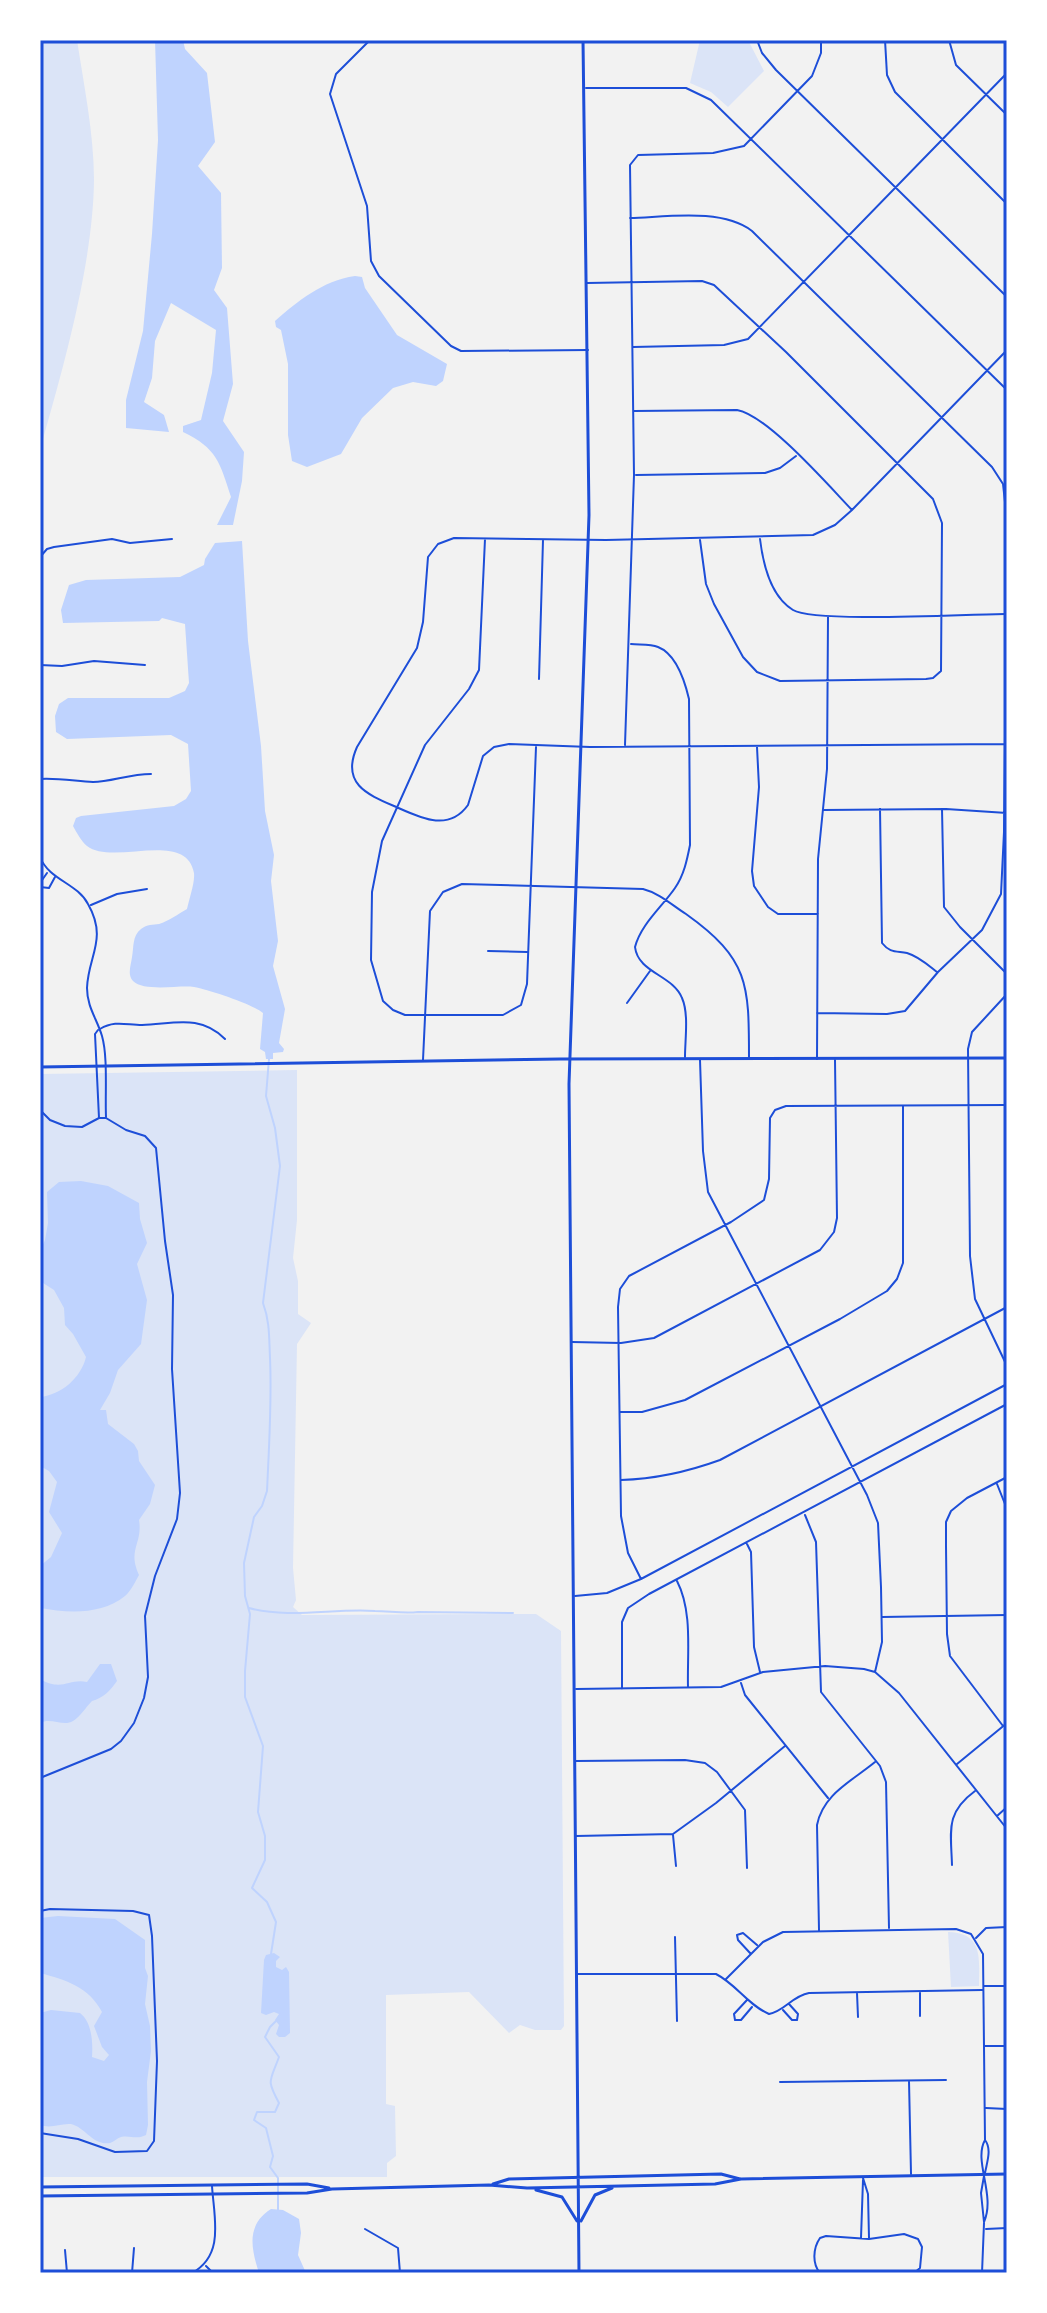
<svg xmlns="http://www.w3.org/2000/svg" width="1047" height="2313" font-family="'PT Sans Narrow',sans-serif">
<rect width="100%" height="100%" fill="#f2f2f2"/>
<path fill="#dbe4f7" d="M40 40H77C84 86 94 134 94 180 93 265 63 368 40 450Z
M700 40H748L764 71 728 107 711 92 690 83Z
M297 1070V1220L293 1258 298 1281V1314L311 1323 297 1344 293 1568 296 1600 293 1607 302 1615 536 1614 561 1631 564 2026 561 2030H535L520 2025 509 2033 469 1992 386 1995V2104L395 2106 396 2156 387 2163V2177H40V1074Z
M948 1932C984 1933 979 1959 979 1986L951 1987Z"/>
<path fill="#bfd3fe" d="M155 40H183L185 49 207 73 215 142 198 166 221 193 222 268 214 290 227 308 233 384 223 421 244 452 242 481 233 525H217L231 497C220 463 217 448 183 432V426L201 420 212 373 216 330 171 303 155 341 152 378 144 402 164 415 169 432 126 428V400L143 331 152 234 158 140Z
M355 276 362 277 365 288 397 335 447 364 443 381 436 386 413 382 393 388 362 418 341 454 307 467 292 461 288 435V364L281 330 276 327 275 321C298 301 322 281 355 276Z
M242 541 248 641 261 746 265 811 274 855 271 881 278 941 273 966 285 1009 279 1043 284 1049 283 1052 273 1053V1059H266L265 1052 260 1049 263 1013C252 1004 210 990 194 987 179 985 144 992 133 981 127 975 131 965 132 957 134 947 132 936 141 929 147 924 153 925 159 924 169 921 178 914 187 909 189 899 195 883 194 873 186 829 113 866 87 846 81 841 77 833 73 826L76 818 81 816 174 806 186 799 191 791 188 744 171 735 67 739 56 732 55 716 59 704 68 698H169L185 691 189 683 185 624 162 618 159 621 63 623 61 610 69 585 86 580 180 577 204 565 205 559 215 543Z
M81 1181 108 1186 139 1203 140 1219 147 1243 137 1264 147 1300 141 1344 118 1370 110 1393 100 1410H106L108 1424 134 1444 138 1451 139 1461 155 1485 150 1504 139 1520C143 1544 127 1549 139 1575 135 1582 131 1591 125 1596 102 1615 68 1613 40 1608V1566L51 1557 62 1533 49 1512 57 1482 49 1471 40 1466V1397C61 1395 81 1378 86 1357L73 1334 65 1325 64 1308 54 1290 40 1281V1251L45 1240 48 1223 47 1192 59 1182Z
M100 1664H111L117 1681C110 1691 103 1698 92 1701 86 1707 80 1717 73 1721 63 1727 51 1717 40 1723V1679C62 1692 69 1678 87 1682Z
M58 1916 115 1919 145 1940V1968L148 1976 145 2004 150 2026 151 2051 147 2082 148 2125 146 2135C137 2140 130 2135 121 2137 117 2138 114 2142 110 2143 93 2146 85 2127 71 2124 60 2123 52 2129 40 2125V2013L51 2010 80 2013C92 2022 93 2043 92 2057L104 2061 109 2055 102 2047 94 2026 102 2012C89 1987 66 1980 40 1973V1918Z
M274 1953 280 1957 276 1961V1967L282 1970 286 1967 289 1972 290 2033 285 2037H279L276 2034 279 2025 275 2020 279 2014 274 2012 266 2015 261 2013 264 1960 266 1955Z
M271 2209 283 2210 299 2219 301 2233 298 2255 306 2273H259C251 2248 246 2225 271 2209Z"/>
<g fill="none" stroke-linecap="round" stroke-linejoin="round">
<path stroke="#bfd3fe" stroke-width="2" d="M269 1059 266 1096 275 1128 280 1166 263 1303C270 1322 269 1338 270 1358 272 1402 269 1446 267 1491L262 1506 254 1517 244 1563 245 1596 250 1614 245 1671V1697L263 1746 258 1812 265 1836V1860L252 1888 267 1902 276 1922 271 1954
M249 1608C290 1619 334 1608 375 1611 389 1611 404 1614 418 1612L513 1613
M276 2021 270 2027 265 2037 279 2057C270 2082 266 2079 279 2103L275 2112H257L254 2120 266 2128 273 2156 270 2167 278 2178V2210"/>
<path stroke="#1d4ed8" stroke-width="2" d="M370 40 336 74 330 94 367 206 371 261 379 276 451 346 461 351 588 350
M757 40 762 53 776 70 1007 297
M885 40 887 75 895 92 1007 204
M949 40 956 65 1007 115
M586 88H686L711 100 1007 390
M630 218C667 217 722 208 752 231L992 467 1003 484 1007 520
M587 283 702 281 714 285 786 352 933 499 942 523 941 671 933 678 926 679 780 681 757 672 743 657 714 604 706 584 700 540
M633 347 724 345 748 339 1007 73
M634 411 737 410C767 415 828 485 852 510
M636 475 765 473 780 468 796 456
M485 539 479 670 469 689 425 745 382 841 372 892 371 960 383 1001 393 1010 405 1015H503L521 1005 527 984 536 747
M760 539C763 564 770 596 793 610 814 623 970 614 1005 614
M40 557 47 549 54 547 112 539 130 543 172 539
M631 644C639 645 650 644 658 647 676 654 685 682 689 699L690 845C687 860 684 875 675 888 662 907 641 924 635 947 638 973 673 975 682 998 689 1014 685 1039 685 1057
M40 665 62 666 94 661 145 665
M539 679 543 540
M1005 744 590 747 509 744 494 747 483 756 468 805C448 833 419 817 394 806 366 794 341 783 357 747L417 648 423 622 428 557 438 544 454 538 606 540 813 535 835 525 852 510 1007 350
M625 745 634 475 630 165 638 155 713 153 744 146 812 76 821 53V40
M757 747 759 787 752 871 754 886 768 907 778 914H818
M40 779C58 778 75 781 93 782 111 782 129 774 151 774
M880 809 882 943C890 953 895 951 907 953 918 956 928 965 937 972
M942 809 944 907 960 927 1007 974
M824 810 946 809 1007 813
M40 857C49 880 77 883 88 904 108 939 88 956 87 988 87 1007 97 1019 102 1036 108 1057 105 1093 106 1117
M40 883 47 873
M40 887 49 888 55 877
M91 905 117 894 147 889
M488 951 527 952
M1007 994 972 1032 968 1049 970 1256 975 1299 1007 1366
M627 1003 650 971
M817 1013 887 1014 905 1011 938 972 982 930 1001 894 1004 832 1007 548
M100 1029C115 1020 126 1025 142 1025 174 1024 200 1014 225 1039
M98 1030 95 1034 99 1118
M817 1059 818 859 827 769 828 617
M423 1060 430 911 443 892 462 884 643 889C659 893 672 905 686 914 749 959 749 984 749 1058
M700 1060 703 1151 708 1192 867 1495 878 1523 881 1587 882 1642 875 1672
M40 1110 50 1120 65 1126 82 1127 99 1118H106L126 1130 145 1136 156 1148 165 1241 173 1295 172 1369 180 1493 177 1519 155 1576 145 1616 148 1677 144 1698 134 1723 121 1741 111 1749 40 1778
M572 1342 621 1343 654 1338 820 1250 834 1232 837 1218 835 1060
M620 1412H642L685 1400 840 1319 887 1291 897 1279 903 1263V1106
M621 1480C656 1479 687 1472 720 1460L1007 1307
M997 1484 1007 1509
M805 1515 816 1542 821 1692 880 1766 886 1782 889 1928
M747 1544 751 1552 754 1647 760 1672
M641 1579 628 1553 621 1516 618 1307 620 1289 629 1276 731 1222 764 1200 769 1179 770 1118 775 1110 786 1106 1007 1105
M677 1581C693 1612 687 1653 688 1687
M575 1596 607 1593 641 1579 1007 1384
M882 1617 1007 1615
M741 1683 745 1695 828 1798
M576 1689 721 1687 763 1672 825 1666 864 1669 875 1672 899 1693 1007 1829
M622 1689V1622L628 1608 649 1594 1007 1404
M1003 1726 950 1656 947 1634 946 1546V1522L951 1511 967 1498 1007 1477
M576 1761 685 1760 705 1763 717 1772 745 1810 747 1868
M957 1764 1007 1723
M997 1816 1007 1807
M673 1835 676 1866
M576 1836 673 1834 716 1803 785 1746
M952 1865C951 1831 945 1813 975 1791
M40 1911 50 1909 133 1911 149 1915 152 1936 157 2061 154 2141 147 2151 115 2152 78 2139 40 2133
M819 1930 817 1825C823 1794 852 1781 875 1762
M675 1937 677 2021
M976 1938 986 1928 1007 1927
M750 1953 738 1940 737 1935 743 1933 757 1945
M578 1974H716C736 1984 748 2005 769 2014 785 2011 792 1996 809 1993L982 1990
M726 1979 763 1942 783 1932 956 1929 971 1934 983 1954 985 2140
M984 1986H1007
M920 1992V2016
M857 1993 858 2017
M747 2000 734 2014 735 2020H741L752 2007
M783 2010 792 2020H797L798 2014 789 2004
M985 2046H1007
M909 2081 911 2174
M780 2082 946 2080
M986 2108 1007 2109
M984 2176 981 2193 984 2222C996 2195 973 2161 985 2140 992 2149 987 2162 985 2173
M863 2178 868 2194 869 2238
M365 2229 398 2248 400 2273
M986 2229 1007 2228
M861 2238 863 2180
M65 2250 67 2273
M206 2266 213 2273
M132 2273 134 2248
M192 2273C225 2255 214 2218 212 2186
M820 2273C812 2264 813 2248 820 2238L826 2236 869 2239 904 2234 918 2239 922 2247 920 2268 914 2273
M982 2273 984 2223"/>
<path stroke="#1d4ed8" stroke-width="3" d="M40 1067 560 1059 1007 1058"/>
<path stroke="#1d4ed8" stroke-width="3" d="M493 2184 509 2179 721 2174 740 2179
M40 2187 307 2184 329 2188
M536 2190 562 2197 577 2221
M40 2196 307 2193 332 2189 489 2185 527 2188 715 2184 741 2179 1007 2174
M581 2221 595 2195 612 2188
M579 2273 569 1084 589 515 583 40"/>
</g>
<rect width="1047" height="2313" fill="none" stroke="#ffffff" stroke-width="84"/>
<rect x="42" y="42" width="963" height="2229" fill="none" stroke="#1d4ed8" stroke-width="3"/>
</svg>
